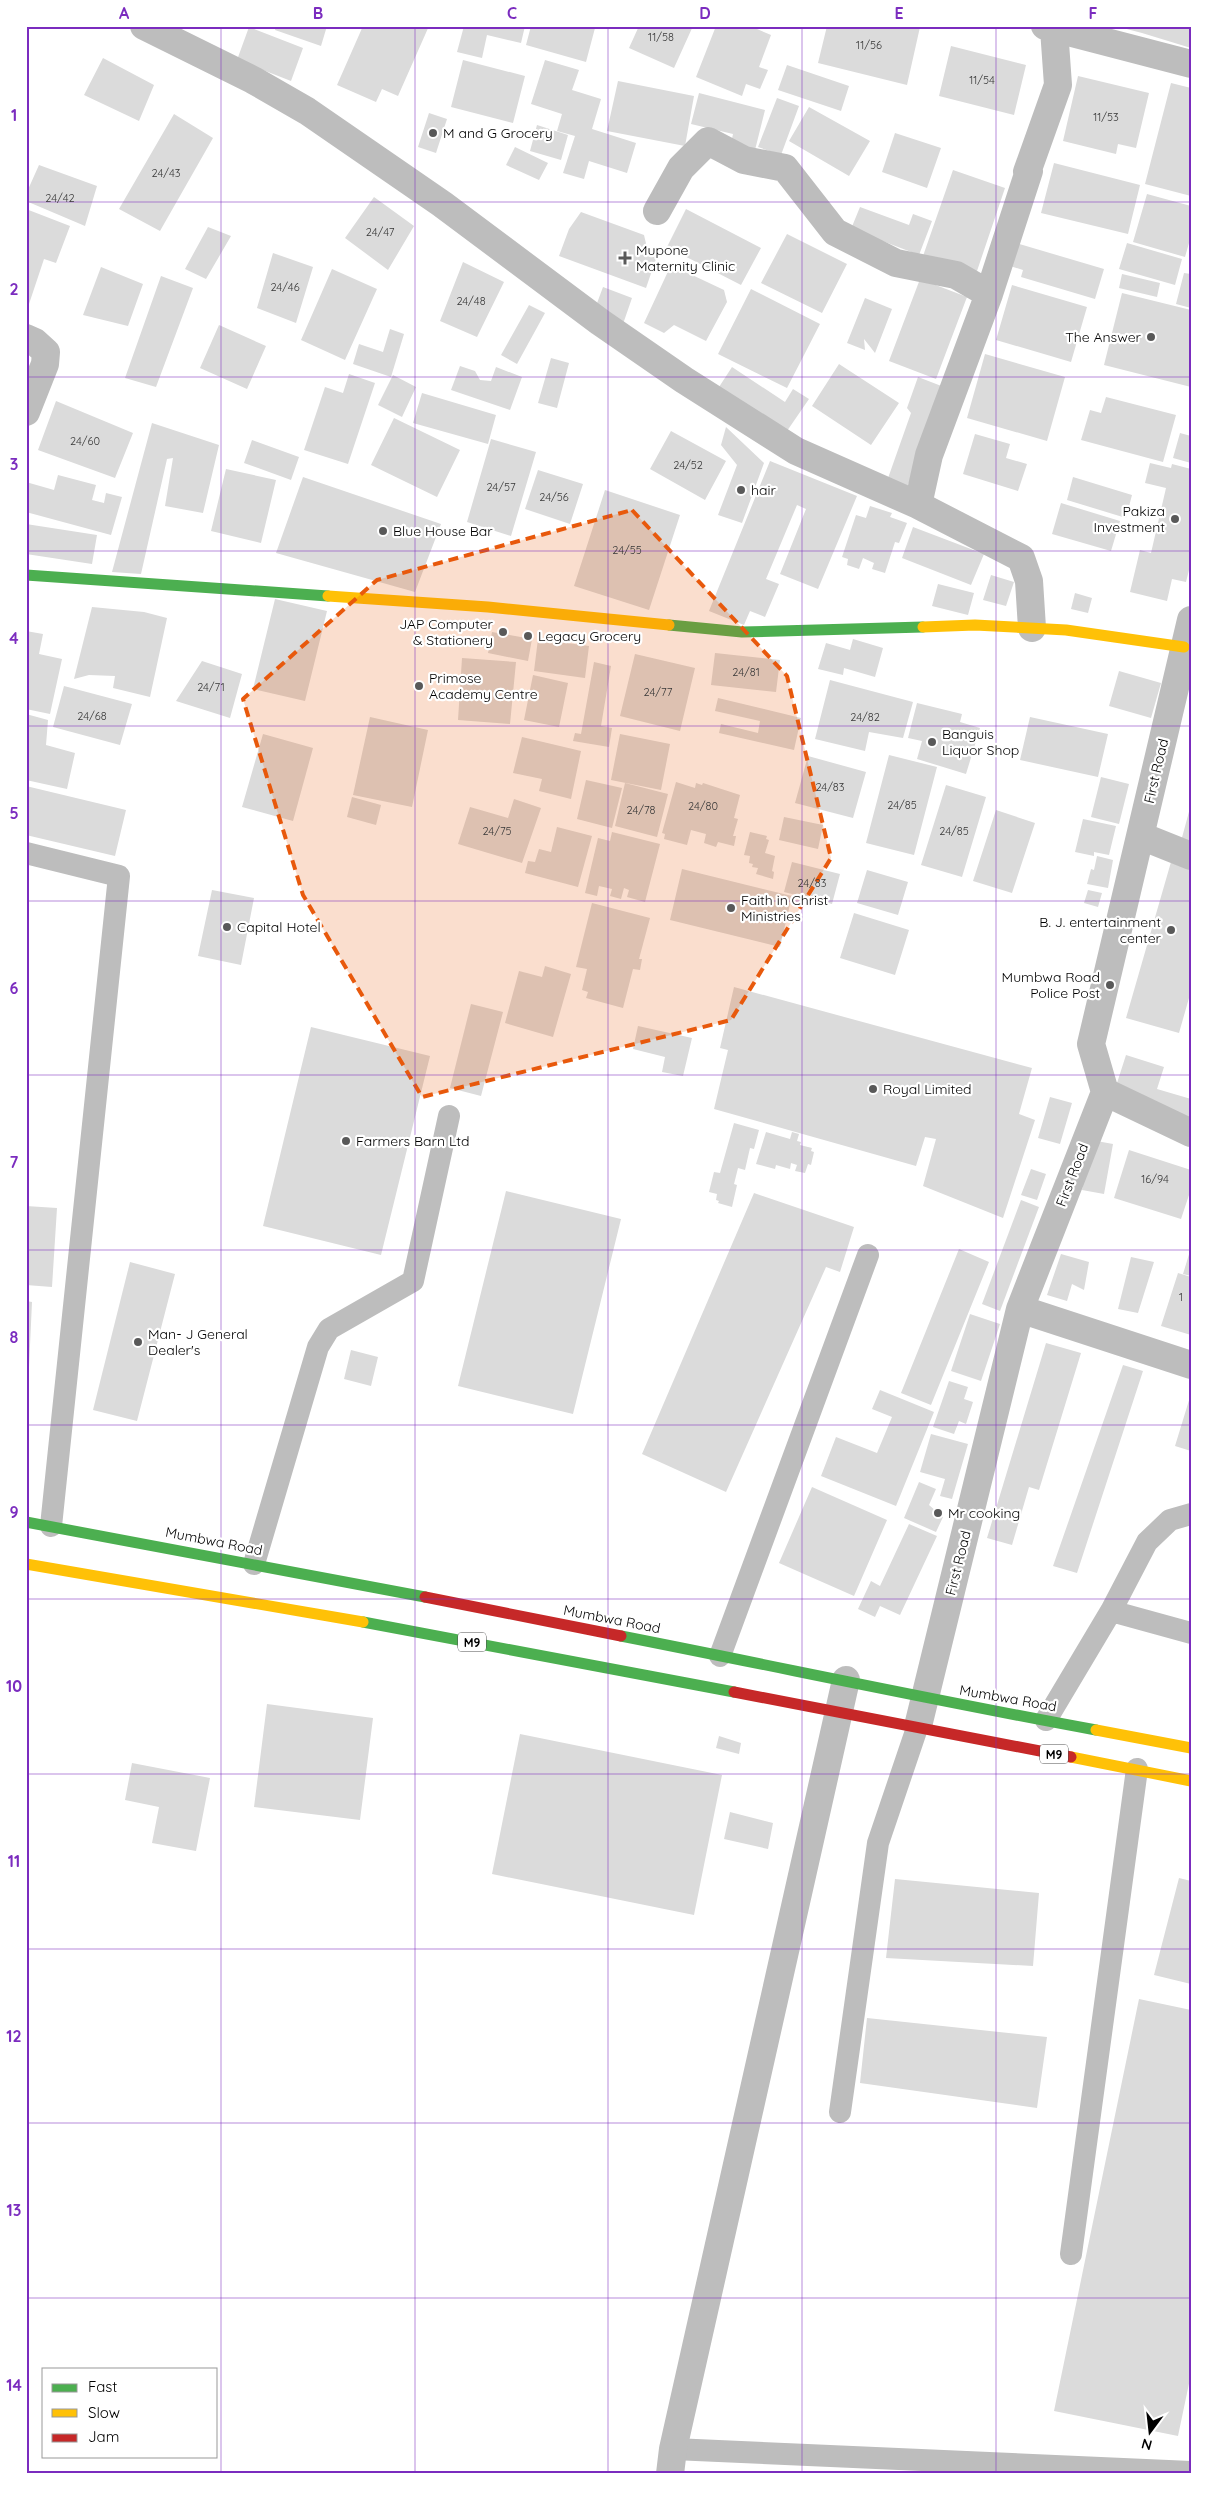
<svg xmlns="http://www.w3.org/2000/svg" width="1217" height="2500" font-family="Quicksand,sans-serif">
<rect width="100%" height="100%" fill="#fff"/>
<path fill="#dbdbdb" d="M276 26H327L321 46 275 30Z
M363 26H429L398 96 382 89 376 102 337 85Z
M464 26H525L521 43 487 35 482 58 457 52Z
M531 26 595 28 586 62 526 45Z
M639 26H693L674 68 629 48Z
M716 26H750L771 35 759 67 768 70 760 89 746 84 742 96 696 77Z
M827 26 920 27 907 85 818 63Z
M1115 26H1191V48L1142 33Z
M249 27 303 48 291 81 237 60Z
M951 46 1026 65 1014 115 939 96Z
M103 58 154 85 139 121 84 95Z
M463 60 525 76 513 123 451 107Z
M545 60 579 70 572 90 601 99 592 129 636 143 627 173 589 161 584 179 563 173 575 136 557 131 562 114 531 104Z
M787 65 849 86 841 111 778 90Z
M1078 76 1149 93 1136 148 1118 144 1116 154 1063 141Z
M618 81 694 96 685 146 607 131Z
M1171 83 1191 88V196L1145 184Z
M699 93 765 110 754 154 730 148 733 134 691 124Z
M777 98 799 106 781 155 758 147Z
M809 107 870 141 849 176 789 141Z
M429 113 447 119 436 153 418 147Z
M174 114 213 138 160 231 119 209Z
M537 125 568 135 561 160 530 151Z
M895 133 941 148 927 188 882 172Z
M515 147 548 163 539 180 506 165Z
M1054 163 1140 185 1128 234 1041 213Z
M39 165 97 186 85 226 26 201V194Z
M953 170 1005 188 976 274 923 256Z
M1147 194 1191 206V236L1185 257 1133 242Z
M374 197 414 226 388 270 345 238Z
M860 207 909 225 913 214 932 221 919 255 851 229Z
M26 209 70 226 56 263 44 259 27 310Z
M686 209 761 248 741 285 667 247Z
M581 212 644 235 648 252 657 256 646 288 559 256 569 229Z
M208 227 231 236 206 279 185 269Z
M787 234 847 264 822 313 761 283Z
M1016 243 1104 269 1095 299 1021 277 1023 270 1010 266Z
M1127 243 1182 259 1175 285 1119 269Z
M273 253 313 267 296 323 257 308Z
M463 262 504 282 477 337 440 321Z
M671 265 724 290 727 302 706 341 674 325 664 333 644 323Z
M101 267 143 284 128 326 83 315Z
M332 269 377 289 345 360 301 340Z
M1184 273 1191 274V308L1176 304Z
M1122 274 1160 283 1157 297 1119 288Z
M161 276 193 288 156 387 125 378Z
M920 279 967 297 936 379 889 361Z
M1012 285 1087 307 1071 362 996 340Z
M603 287 632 298 623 324 593 314Z
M751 289 820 324 787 388 718 354Z
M1122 293 1191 310V387L1104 365Z
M865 298 892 309 875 353 864 339 865 350 847 343Z
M529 305 545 313 517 364 501 355Z
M219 325 266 346 247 389 200 368Z
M390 329 404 334 391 377 353 364 359 344 383 352Z
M985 354 1065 377 1047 441 967 418Z
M551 358 569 363 557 408 538 403Z
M839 364 899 403 871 445 812 406Z
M460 366 475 371 480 380 491 381 496 367 522 377 510 410 451 390Z
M732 367 785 402 793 389 809 399 787 431 719 387Z
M349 374 375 383 348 464 304 450 325 387 343 393Z
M393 375 416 387 402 417 378 405Z
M918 377 944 387 907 488 887 481 911 413 907 408Z
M422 393 496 415 488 444 413 423Z
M1106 397 1176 415 1163 462 1081 440 1090 410 1101 413Z
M56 401 133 433 115 478 38 450Z
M394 418 460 450 437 497 371 465Z
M152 423 219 445 203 513 165 506 173 458 167 459 141 574 112 572Z
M726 427 764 463 742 523 718 515 737 465 721 445Z
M671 431 726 461 705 500 650 469Z
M1180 433 1191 436V463L1173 458Z
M975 434 1010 444 1006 458 1027 464 1018 491 963 474Z
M491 439 536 452 511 536 467 522Z
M252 440 299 457 291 480 244 463Z
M770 461 857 496 818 589 780 574 806 509 797 505 766 579 779 584 765 617 750 611 744 625 709 611Z
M1150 463 1171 468 1172 464 1191 469V562L1186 582 1172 579 1167 601 1130 592 1140 550 1151 553 1166 488 1145 483Z
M226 469 276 480 261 543 211 531Z
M538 470 583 484 570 524 525 509Z
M58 475 96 485 92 500 104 503 106 493 122 497 111 535 26 512V482L54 490Z
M303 477 441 524 415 592 276 553Z
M1073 477 1132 495 1126 518 1067 500Z
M605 490 680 515 649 610 574 586Z
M1061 503 1120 521 1111 551 1052 534Z
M870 506 892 513 890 517 907 523 899 543 895 542 885 573 872 569 874 563 863 558 859 569 847 565 848 559 842 557 856 515 866 518Z
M26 524 97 535 92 564 26 554Z
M913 527 984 554 971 585 902 558Z
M991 575 1014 582 1006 606 983 600Z
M938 584 974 593 968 615 932 606Z
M1075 593 1092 598 1088 613 1071 609Z
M275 599 327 611 305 701 253 689Z
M92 607 144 612 167 618 150 697 113 688 115 676 89 675 74 679Z
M26 631 43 634 39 654 62 659 50 714 26 709Z
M492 632 532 639 528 661 488 653Z
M538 639 589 646 585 678 534 671Z
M853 639 883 648 875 677 844 668 843 675 818 669 826 643 850 650Z
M715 653 780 660 776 692 711 685Z
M635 654 695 668 680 731 620 716Z
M462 658 516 662 510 724 458 720Z
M202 661 242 674 230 718 176 701Z
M594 662 611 666 601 726 612 728 609 747 573 741 575 733 581 734Z
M1119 671 1161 683 1151 718 1109 706Z
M533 675 568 683 559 727 524 720Z
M830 680 913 702 903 738 869 732 865 751 815 739Z
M64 686 132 704 120 745 53 727Z
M718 698 801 718 794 750 719 733 721 724 758 733 760 721 715 711Z
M917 703 962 714 960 722 980 728 966 774 917 759 922 741 908 738Z
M26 714 48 720 46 745 75 753 67 789 26 780Z
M370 717 428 730 412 807 353 795Z
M1030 717 1108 734 1098 777 1020 760Z
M263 734 313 748 293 821 242 807Z
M620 734 670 744 661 790 611 780Z
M522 737 581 751 571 799 539 791 542 779 513 773Z
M889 755 937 767 914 855 866 843Z
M808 756 866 772 853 818 795 803Z
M1101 777 1129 784 1119 824 1091 817Z
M586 780 622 788 612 828 577 819Z
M676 782 695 788 696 783 702 785 703 783 740 795 734 818 738 819 733 836H736L734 846 718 842 716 847 704 843 706 834 691 830 687 845 664 839 665 834 662 833Z
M625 783 668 794 657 837 615 826Z
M946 785 986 797 962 877 921 865Z
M26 786 126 810 115 856 26 835Z
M352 797 381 805 376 825 347 817Z
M514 799 541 808 522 863 458 844 470 807 508 818Z
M1190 808H1191V848L1180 845Z
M996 810 1035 823 1012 893 973 881Z
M784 817 823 825 818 849 779 840Z
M1083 819 1116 826 1109 855 1094 852V856L1075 852Z
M557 827 592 836 578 887 525 873 528 861 535 862 539 849 551 852Z
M612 832 660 844 645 902 627 897 629 890 624 888 621 899 610 896 612 889 599 886 597 896 585 893 598 838 610 841Z
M750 832 767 836 766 839 769 840 765 853 775 856 772 871 774 872 773 879 756 874 758 868 752 867 753 864 749 863 750 856 744 855Z
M1097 856 1113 860 1108 888 1087 884 1091 869 1094 870Z
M792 862 840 874 832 904 784 892Z
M1171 862 1191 868V991L1179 1033 1126 1018Z
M682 869 792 896 780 947 670 920Z
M867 870 908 882 898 915 857 903Z
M212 890 254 898 241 965 198 956Z
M1088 890 1102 893 1098 907 1084 903Z
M592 903 650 918 639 959H642L640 970 633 969 623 1008 586 998 588 992 582 990 587 969 576 967Z
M854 913 909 930 895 975 840 958Z
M545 966 571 974 553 1037 505 1023 519 971 542 977Z
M734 987 1032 1068 1019 1114 1035 1120 1003 1218 923 1186 936 1139 925 1137 916 1166 714 1109 728 1050 720 1048Z
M471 1004 503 1012 481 1096 450 1088Z
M638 1026 692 1038 683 1076 662 1072 665 1057 633 1049Z
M311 1027 430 1056 381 1255 263 1226Z
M1126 1055 1164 1067 1157 1089 1191 1099V1134L1109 1108Z
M1050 1097 1072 1103 1060 1144 1038 1138Z
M734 1123 759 1130 754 1149 750 1148 745 1170 738 1168 734 1184 737 1185 732 1207 718 1203 719 1201 716 1200 717 1194 709 1192 714 1172 720 1173Z
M766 1132 790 1139 792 1132 799 1134 797 1141 801 1142 800 1145 812 1148 811 1151 814 1152 811 1165 808 1164 805 1173 795 1171 797 1165 791 1163 790 1169 776 1165 775 1169 756 1164Z
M1091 1140 1113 1144 1104 1194 1082 1190Z
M1129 1150 1191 1170V1189L1181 1219 1114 1198Z
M1031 1169 1046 1174 1037 1200 1021 1195Z
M506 1191 621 1219 573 1414 458 1386Z
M754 1193 854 1227 840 1272 826 1267 726 1492 642 1454Z
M1021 1200 1039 1207 1000 1311 982 1304Z
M26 1206 57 1208 52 1287 26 1285Z
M959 1249 989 1262 931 1405 901 1393Z
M1190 1251H1191V1276L1183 1274Z
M1061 1254 1089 1262 1084 1290 1072 1284 1067 1301 1047 1295Z
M1131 1257 1154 1262 1138 1313 1118 1309Z
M130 1262 175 1274 137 1421 93 1410Z
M1178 1273 1191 1277V1335L1161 1326Z
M26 1301 32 1302 28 1389H26Z
M970 1314 1000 1324 981 1381 951 1371Z
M1046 1343 1081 1353 1039 1490 1029 1487 1012 1545 987 1538Z
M351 1350 378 1357 371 1386 344 1379Z
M1123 1365 1143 1371 1077 1573 1053 1566Z
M949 1381 968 1387 964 1399 973 1402 966 1424 959 1421 954 1434 933 1427Z
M880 1390 934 1412 896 1506 821 1476 836 1437 877 1453 892 1417 872 1409Z
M1190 1397H1191V1451L1175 1446Z
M931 1434 968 1444 952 1499 940 1496 945 1479 920 1472Z
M919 1482 936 1489 929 1505 943 1517 936 1532 904 1518Z
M812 1487 887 1520 854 1596 779 1563Z
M909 1524 937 1536 900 1615 880 1606 875 1617 858 1609 871 1581 880 1586Z
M267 1704 373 1718 360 1820 254 1807Z
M520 1734 722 1775 694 1915 492 1874Z
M719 1736 741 1743 739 1754 716 1748Z
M132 1763 210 1778 196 1851 152 1843 159 1807 125 1800Z
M730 1812 773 1823 768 1849 724 1839Z
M1179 1878 1191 1881V1984L1154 1975Z
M895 1879 1039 1893 1033 1966 886 1958Z
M1139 1999 1191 2010V2374L1178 2436 1054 2411Z
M867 2018 1047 2037 1037 2108 860 2083Z"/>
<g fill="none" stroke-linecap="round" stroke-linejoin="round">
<path stroke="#bdbdbd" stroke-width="22" d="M26 853 119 876 51 1526
M254 1564 318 1347 329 1329 413 1281 449 1116
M1111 1611 1191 1633
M720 1656 868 1255
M1046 1720 1111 1611 1147 1542 1170 1520 1191 1514
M840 2112 878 1843 917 1728
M1071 2254 1137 1769
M673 2449 1191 2472"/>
<path stroke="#bdbdbd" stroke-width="28" d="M144 26 253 80 307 111 442 204 600 322 684 380 796 451 918 505 1021 558 1029 581 1032 628
M1045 26 1191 64
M657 211 681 168 708 141 744 160 785 168 835 232 896 263 956 275 989 294
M26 338 35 342 46 352 45 364 26 412
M918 505 929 455 989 294 1029 171 1027 172 1058 85 1054 29
M1141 836 1191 856
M1105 1092 1191 1133
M1020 1309 1191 1365
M919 1722 1020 1309 1105 1092 1091 1044 1191 620
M670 2474 673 2449 846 1680"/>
<path stroke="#4caf50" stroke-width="11" d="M26 575 328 596
M669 625 742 632 923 627
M26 1522 425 1597
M363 1622 734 1692
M621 1636C779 1667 937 1701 1096 1730"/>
<path stroke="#ffc107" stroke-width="11" d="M328 596 488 607 669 625
M923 627 975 625 1066 630 1184 647
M26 1564 363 1622
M1096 1730 1191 1748
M1071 1757 1191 1781"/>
<path stroke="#c62828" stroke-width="11" d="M425 1597 621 1636
M734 1692 1071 1757"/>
</g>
<path fill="#e8590c" fill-opacity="0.2" stroke="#e8590c" stroke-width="4" stroke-dasharray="10 6" stroke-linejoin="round" d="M632 510 787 676 831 858 731 1020 422 1097 303 895 243 699 377 580Z"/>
<path fill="none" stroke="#7b2cbf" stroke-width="1" stroke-opacity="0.55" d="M221 26V2474M415 26V2474M608 26V2474M802 26V2474M996 26V2474M26 202H1191M26 377H1191M26 551H1191M26 726H1191M26 901H1191M26 1075H1191M26 1250H1191M26 1425H1191M26 1599H1191M26 1774H1191M26 1949H1191M26 2123H1191M26 2298H1191"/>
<g fill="#595959" stroke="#fff" stroke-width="2">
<circle cx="433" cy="133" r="5"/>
<path d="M622.5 250.5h5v5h5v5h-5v5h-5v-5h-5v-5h5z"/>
<circle cx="1151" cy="337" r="5"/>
<circle cx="741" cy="490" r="5"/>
<circle cx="1175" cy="519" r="5"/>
<circle cx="383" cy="531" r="5"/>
<circle cx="503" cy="632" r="5"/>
<circle cx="528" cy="636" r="5"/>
<circle cx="419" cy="686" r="5"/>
<circle cx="932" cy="742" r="5"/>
<circle cx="731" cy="908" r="5"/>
<circle cx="227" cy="927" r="5"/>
<circle cx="1171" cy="930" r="5"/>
<circle cx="1110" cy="985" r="5"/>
<circle cx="873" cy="1089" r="5"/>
<circle cx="346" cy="1141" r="5"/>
<circle cx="138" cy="1342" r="5"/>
<circle cx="938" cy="1513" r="5"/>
</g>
<g text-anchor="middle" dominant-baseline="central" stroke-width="4.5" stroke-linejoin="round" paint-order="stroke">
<g font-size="11" fill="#373737">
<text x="661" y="37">11/58</text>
<text x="869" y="45">11/56</text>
<text x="982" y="80">11/54</text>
<text x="1106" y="117">11/53</text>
<text x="166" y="173">24/43</text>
<text x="60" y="198">24/42</text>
<text x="380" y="232">24/47</text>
<text x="285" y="287">24/46</text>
<text x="471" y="301">24/48</text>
<text x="85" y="441">24/60</text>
<text x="688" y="465">24/52</text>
<text x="501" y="487">24/57</text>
<text x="554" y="497">24/56</text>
<text x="627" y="550">24/55</text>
<text x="746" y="672">24/81</text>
<text x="211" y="687">24/71</text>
<text x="658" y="692">24/77</text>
<text x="92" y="716">24/68</text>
<text x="865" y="717">24/82</text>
<text x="830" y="787">24/83</text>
<text x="902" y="805">24/85</text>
<text x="703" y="806">24/80</text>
<text x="641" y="810">24/78</text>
<text x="497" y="831">24/75</text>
<text x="954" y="831">24/85</text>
<text x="812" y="883">24/83</text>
<text x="1155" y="1179">16/94</text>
<text x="1181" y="1297">1</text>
</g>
<g fill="#fff" stroke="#4c4c4c" stroke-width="1">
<rect x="458" y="1632.5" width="28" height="19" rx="4"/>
<rect x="1040" y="1744.5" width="28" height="19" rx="4"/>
</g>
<g font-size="12" font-weight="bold" fill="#000">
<text x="472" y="1642">M9</text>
<text x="1054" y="1754">M9</text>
</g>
<g font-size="14" fill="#000" stroke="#fff" text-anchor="start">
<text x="443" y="133">M and G Grocery</text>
<text x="636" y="250">Mupone<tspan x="636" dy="16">Maternity Clinic</tspan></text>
<text x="1141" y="337" text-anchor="end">The Answer</text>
<text x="751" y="490">hair</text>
<text x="1165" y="511" text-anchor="end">Pakiza<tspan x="1165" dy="16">Investment</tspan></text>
<text x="393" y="531">Blue House Bar</text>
<text x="493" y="624" text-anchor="end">JAP Computer<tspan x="493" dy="16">&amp; Stationery</tspan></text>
<text x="538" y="636">Legacy Grocery</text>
<text x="429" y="678">Primose<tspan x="429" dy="16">Academy Centre</tspan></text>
<text x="942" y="734">Banguis<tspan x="942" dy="16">Liquor Shop</tspan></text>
<text x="741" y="900">Faith in Christ<tspan x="741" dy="16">Ministries</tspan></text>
<text x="1161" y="922" text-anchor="end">B. J. entertainment<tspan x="1161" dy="16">center</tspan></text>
<text x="237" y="927">Capital Hotel</text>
<text x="1100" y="977" text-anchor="end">Mumbwa Road<tspan x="1100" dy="16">Police Post</tspan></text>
<text x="883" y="1089">Royal Limited</text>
<text x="356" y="1141">Farmers Barn Ltd</text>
<text x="148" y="1334">Man- J General<tspan x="148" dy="16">Dealer's</tspan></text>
<text x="948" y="1513">Mr cooking</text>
</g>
<g font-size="14" fill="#000" stroke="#fff">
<text transform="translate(1156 771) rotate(-77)">First Road</text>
<text transform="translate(1072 1175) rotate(-69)">First Road</text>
<text transform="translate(214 1541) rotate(11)">Mumbwa Road</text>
<text transform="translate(958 1563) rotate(-76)">First Road</text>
<text transform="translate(612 1619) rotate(11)">Mumbwa Road</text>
<text transform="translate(1008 1698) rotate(10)">Mumbwa Road</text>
</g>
</g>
<rect width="1217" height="2500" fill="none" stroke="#ffffff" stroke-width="55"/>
<rect x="42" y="2368" width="175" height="90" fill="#ffffff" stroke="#999999"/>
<rect x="52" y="2384" width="25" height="8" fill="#4caf50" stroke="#999999"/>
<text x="88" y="2392" font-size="15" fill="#000000">Fast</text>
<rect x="52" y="2409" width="25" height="8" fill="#ffc107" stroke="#999999"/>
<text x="88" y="2418" font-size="15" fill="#000000">Slow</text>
<rect x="52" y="2434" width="25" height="8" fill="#c62828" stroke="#999999"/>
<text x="88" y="2442" font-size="15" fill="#000000">Jam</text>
<g transform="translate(1150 2432) rotate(195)" stroke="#ffffff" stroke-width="4" paint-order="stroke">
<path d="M0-4L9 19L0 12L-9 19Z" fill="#000000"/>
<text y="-8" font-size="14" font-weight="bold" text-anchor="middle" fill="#000000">N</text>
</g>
<rect x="28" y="28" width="1162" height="2444" fill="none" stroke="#7b2cbf" stroke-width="2"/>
<g font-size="16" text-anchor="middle" font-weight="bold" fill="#7b2cbf">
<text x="124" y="19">A</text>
<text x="318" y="19">B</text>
<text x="512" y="19">C</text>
<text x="705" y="19">D</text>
<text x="899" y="19">E</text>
<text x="1093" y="19">F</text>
<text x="14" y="121">1</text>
<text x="14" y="295">2</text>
<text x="14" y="470">3</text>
<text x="14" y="644">4</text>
<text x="14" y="819">5</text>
<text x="14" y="994">6</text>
<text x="14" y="1168">7</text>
<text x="14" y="1343">8</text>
<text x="14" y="1518">9</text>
<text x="14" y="1692">10</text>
<text x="14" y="1867">11</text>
<text x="14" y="2042">12</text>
<text x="14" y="2216">13</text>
<text x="14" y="2391">14</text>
</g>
</svg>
